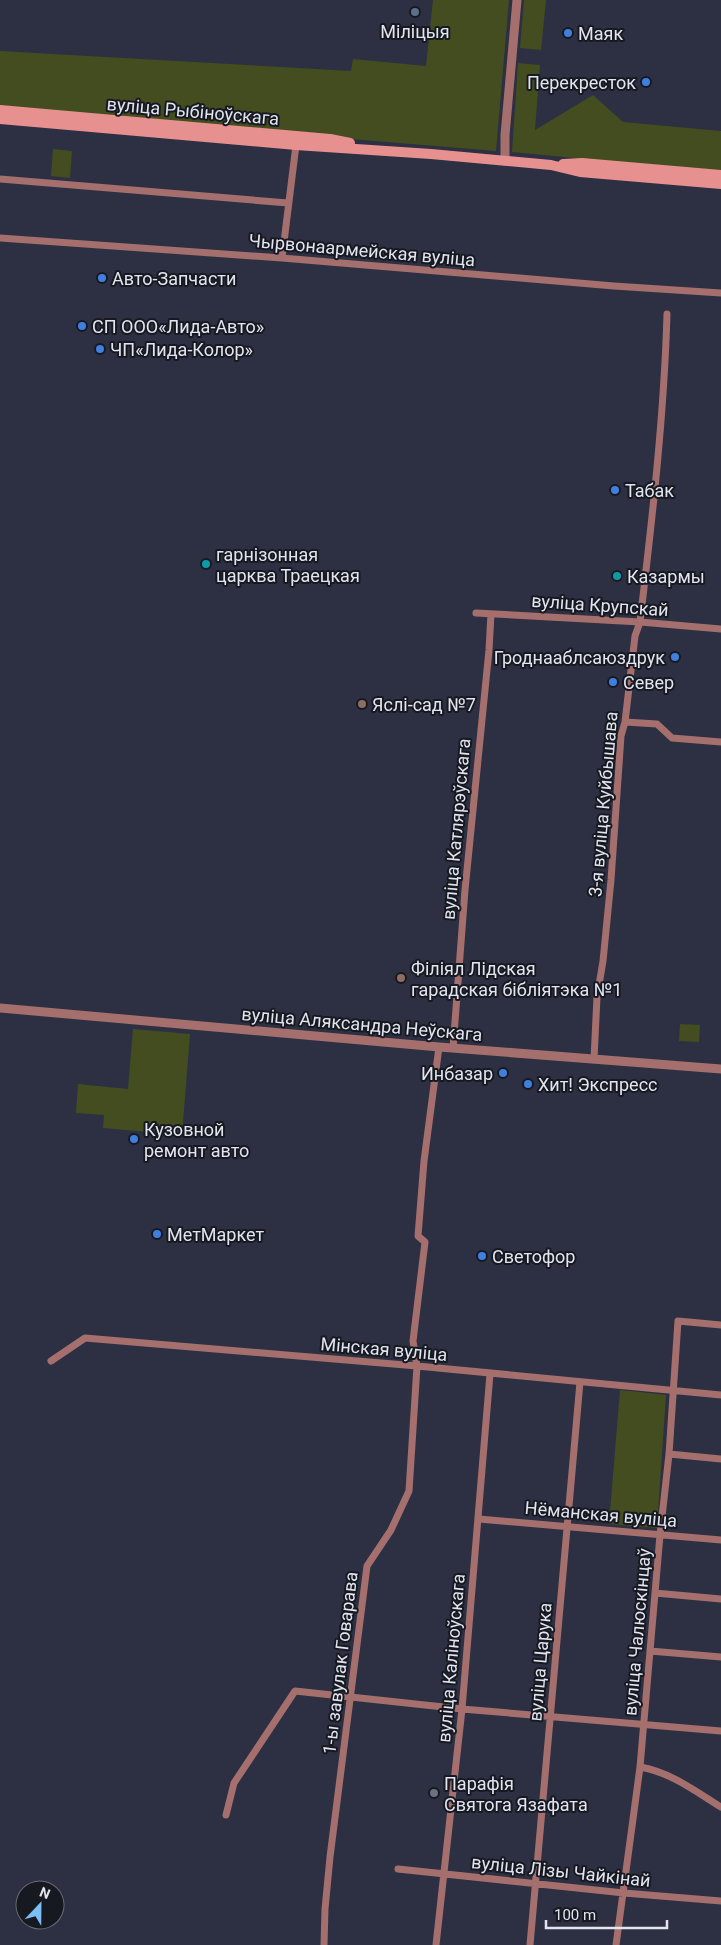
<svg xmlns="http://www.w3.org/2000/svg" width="721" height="1945" font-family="Roboto,sans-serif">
<rect width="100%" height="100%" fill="#2c3042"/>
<path fill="#444d1f" d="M433 0H509L496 151 0 110V51L351 71 353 59 426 66Z
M524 0H546L541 50 520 48Z
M518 63 540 65 535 130 593 95 623 122 721 131V172L512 152Z
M53 149 72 151 70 178 51 176Z
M680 1024 700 1025 699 1042 679 1041Z
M133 1029 190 1034 182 1135 103 1128 104 1115 76 1113 78 1084 128 1089Z
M620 1390 666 1395 657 1528 609 1524Z"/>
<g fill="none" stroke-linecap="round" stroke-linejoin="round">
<path stroke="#a56f6e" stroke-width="7" d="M0 179 288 203
M0 238 282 258 614 286 721 293
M282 258 296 145
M476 613 640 622 721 629
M625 722 657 724 672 738 721 742
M453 1048 465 890 489 650 491 614
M594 1059 597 997 603 961 611 880 621 736 625 722 635 636 640 622C652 520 664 417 667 314
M51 1361 85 1338 417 1366 721 1395
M669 1454 721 1459
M479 1519 721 1540
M655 1593 721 1599
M650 1651 721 1657
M640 1767C670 1772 695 1791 721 1807
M226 1815 234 1783 295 1691 462 1709 721 1731
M398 1869 624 1893 721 1901
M324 1945 325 1909 330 1857 367 1566 391 1530 409 1491 417 1366 413 1341 425 1242 418 1236 424 1161 439 1047
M436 1945 462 1709 490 1374
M530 1945 580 1382
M616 1945 640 1767 660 1535 669 1454 678 1321 721 1325"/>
<path stroke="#a56f6e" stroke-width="9" d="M505 161V135L517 0
M0 1008 439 1047 721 1069"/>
<path stroke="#e79090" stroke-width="10" d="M0 110 330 139 350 143
M0 119 296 145 431 154 551 165 580 172 721 184
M563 164 582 163 721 175"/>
</g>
<circle fill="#5c6f8a" stroke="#171921" stroke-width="2" cx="415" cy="12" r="5"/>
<g fill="#3f7fe0" stroke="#171921" stroke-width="2">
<circle cx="568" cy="33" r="5"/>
<circle cx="646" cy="82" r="5"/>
<circle cx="102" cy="278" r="5"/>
<circle cx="82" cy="326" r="5"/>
<circle cx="100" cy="349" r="5"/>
<circle cx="615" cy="490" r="5"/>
<circle cx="675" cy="657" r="5"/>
<circle cx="613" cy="682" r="5"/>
<circle cx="503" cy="1073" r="5"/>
<circle cx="528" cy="1084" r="5"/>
<circle cx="134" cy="1139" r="5"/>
<circle cx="157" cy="1234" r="5"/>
<circle cx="482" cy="1256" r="5"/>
</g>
<g fill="#0f9aa8" stroke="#171921" stroke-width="2">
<circle cx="206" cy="564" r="5"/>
<circle cx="617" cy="576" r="5"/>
</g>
<g fill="#8d6e63" stroke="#171921" stroke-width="2">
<circle cx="362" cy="704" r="5"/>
<circle cx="401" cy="978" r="5"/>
</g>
<circle fill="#6b7280" stroke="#171921" stroke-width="2" cx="434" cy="1793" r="5"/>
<g text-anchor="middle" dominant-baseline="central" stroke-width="4" stroke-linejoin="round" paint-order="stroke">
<g font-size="18" fill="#e2e5f0" stroke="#171921" text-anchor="start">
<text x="415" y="31" text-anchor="middle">Міліцыя</text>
<text x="578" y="33">Маяк</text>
<text x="636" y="82" text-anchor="end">Перекресток</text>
<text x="112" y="278">Авто-Запчасти</text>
<text x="92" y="326">СП ООО«Лида-Авто»</text>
<text x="110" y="349">ЧП«Лида-Колор»</text>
<text x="625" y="490">Табак</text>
<text x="216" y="554">гарнізонная<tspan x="216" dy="21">царква Траецкая</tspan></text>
<text x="627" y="576">Казармы</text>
<text x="665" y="657" text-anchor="end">Гроднааблсаюздрук</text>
<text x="623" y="682">Север</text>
<text x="372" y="704">Яслі-сад №7</text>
<text x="411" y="968">Філіял Лідская<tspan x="411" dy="21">гарадская бібліятэка №1</tspan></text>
<text x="493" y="1073" text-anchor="end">Инбазар</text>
<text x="538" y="1084">Хит! Экспресс</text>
<text x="144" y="1129">Кузовной<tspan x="144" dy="21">ремонт авто</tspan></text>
<text x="167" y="1234">МетМаркет</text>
<text x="492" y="1256">Светофор</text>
<text x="444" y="1783">Парафія<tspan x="444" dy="21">Святога Язафата</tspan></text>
</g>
<g font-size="18" fill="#e2e5f0" stroke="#171921">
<text transform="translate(193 111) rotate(5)">вуліца Рыбіноўскага</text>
<text transform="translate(362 250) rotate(5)">Чырвонаармейская вуліца</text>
<text transform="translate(600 605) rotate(4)">вуліца Крупскай</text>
<text transform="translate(603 804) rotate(-85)">3-я вуліца Куйбышава</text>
<text transform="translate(456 829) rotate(-85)">вуліца Катлярэўскага</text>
<text transform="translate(362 1024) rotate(5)">вуліца Аляксандра Неўскага</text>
<text transform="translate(384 1349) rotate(5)">Мінская вуліца</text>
<text transform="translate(601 1514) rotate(5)">Нёманская вуліца</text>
<text transform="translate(637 1632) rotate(-85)">вуліца Чалюскінцаў</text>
<text transform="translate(451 1658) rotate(-85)">вуліца Каліноўскага</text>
<text transform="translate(540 1662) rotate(-85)">вуліца Царука</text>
<text transform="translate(340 1663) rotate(-83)">1-ы завулак Говарава</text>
<text transform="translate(561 1871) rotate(6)">вуліца Лізы Чайкінай</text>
</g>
</g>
<g transform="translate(40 1905) rotate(22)"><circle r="24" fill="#171921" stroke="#686b74"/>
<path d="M0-4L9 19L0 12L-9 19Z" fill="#7abff8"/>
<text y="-8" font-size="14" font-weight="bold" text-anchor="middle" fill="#e2e5f0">N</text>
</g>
<path d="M546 1920v8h121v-8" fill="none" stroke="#e2e5f0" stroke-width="2.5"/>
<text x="554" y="1920" font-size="15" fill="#e2e5f0" stroke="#171921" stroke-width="4" paint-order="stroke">100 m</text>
</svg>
